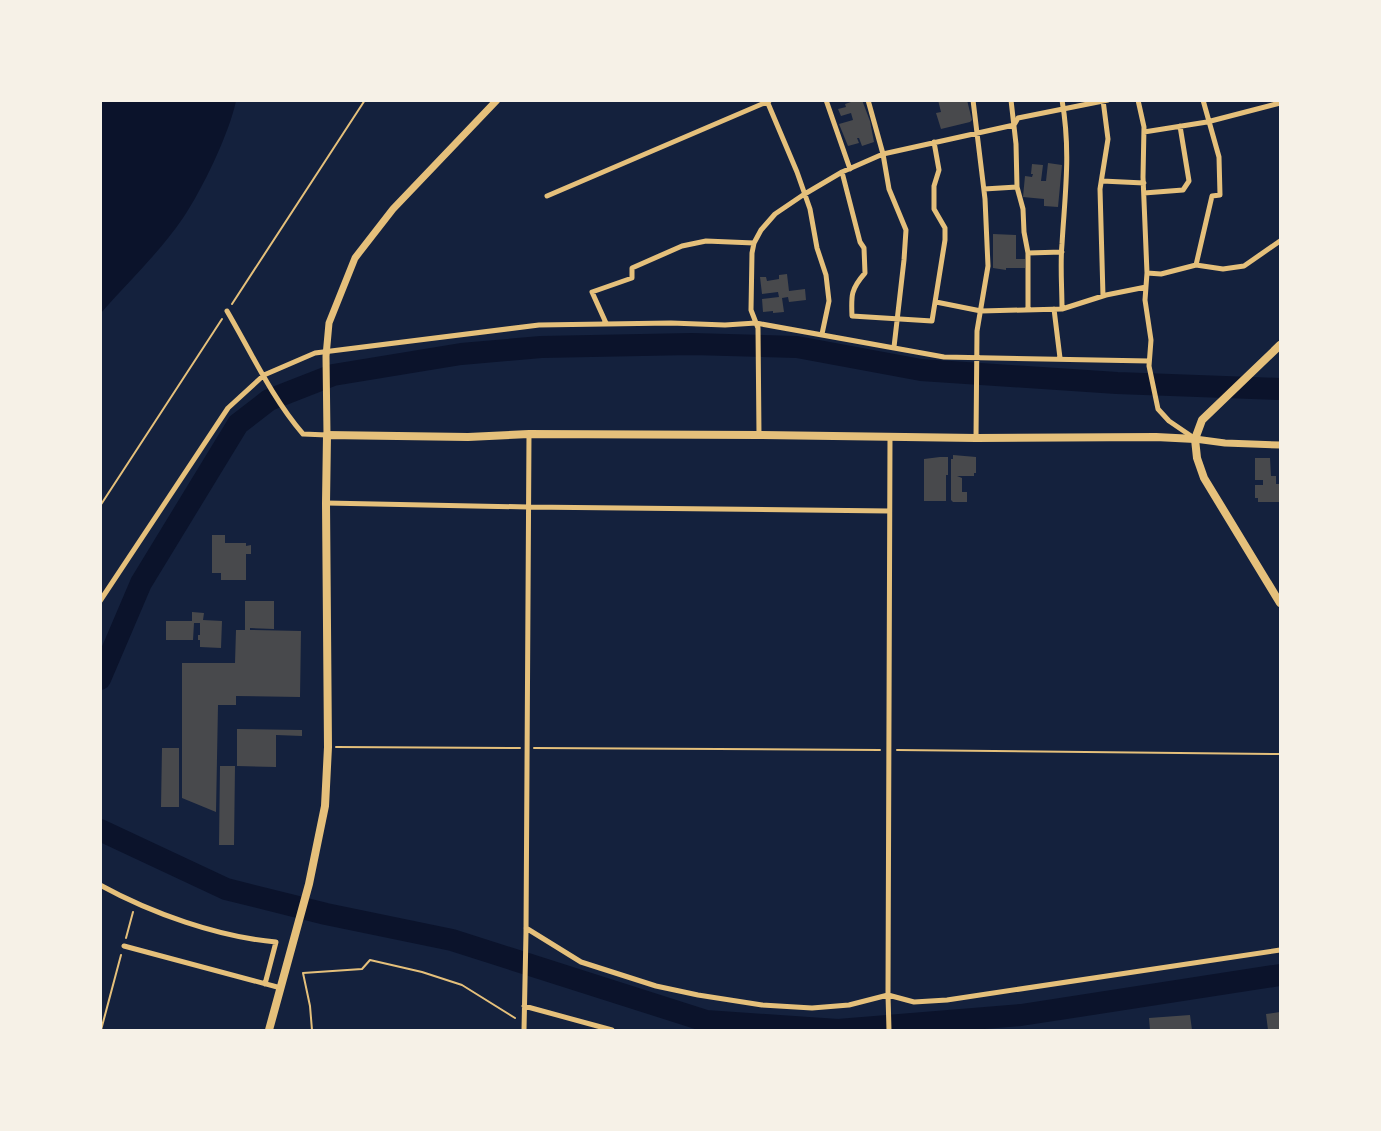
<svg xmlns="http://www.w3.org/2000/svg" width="1381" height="1131" font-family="Quicksand,sans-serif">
<rect width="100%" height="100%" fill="#14213d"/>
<path fill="#0b132b" d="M101 100 236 101C229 134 202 190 183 218 160 252 128 282 101 313Z"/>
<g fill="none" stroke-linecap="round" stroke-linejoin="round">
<path stroke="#0b132b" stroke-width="22" d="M100 679 141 583 238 424 269 400 333 375 461 354 541 347 692 344 797 347 921 370 1117 383 1280 389
M100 830 226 889 326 914 452 940 706 1021 838 1030 1021 1015 1280 975"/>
</g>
<path fill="#48494c" d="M857 100H862L870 121 874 142 862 146 859 138H857L859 143 848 146 839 124 853 120 851 113 841 116 838 109 846 107 845 104Z
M938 100H967L972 120 970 122 941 129 936 113 941 112Z
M1048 163 1062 165 1058 207 1044 206V199L1023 197 1025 176 1032 177 1033 174H1031L1032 164 1043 165 1041 181H1046Z
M993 234 1016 235V259H1025V268H1006V270L993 268Z
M787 274 789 291 805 289 806 300 789 302 788 297 782 298 784 312 773 313V311L763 312 762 299 779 297 778 292 762 294 760 277H766L767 281 779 279V275Z
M953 455 976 457V473H974V476H957L962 478V492H967V502H953L951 500V459H953Z
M940 457H948V475H946V501H924V459Z
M1255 458H1270L1271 476H1276V484H1280V502H1258V498H1255V485H1263V480H1255Z
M212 535H225V543H246V546L251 545V554H246V580H221V573H212Z
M245 601H274V629L250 628V630L301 631 300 697 236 696V705H218L216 812 182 798V663H235L236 630H245Z
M192 612 204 613 203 620 222 621 221 648 200 647V640H198V635H200V623H194L193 640H166V621H192Z
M237 729 302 730V736L276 735V767L237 766Z
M162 748H179V807H161Z
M220 766H235L234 845H219Z
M1280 1012V1030H1268L1266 1014Z
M1190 1015 1192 1030H1150L1149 1018Z"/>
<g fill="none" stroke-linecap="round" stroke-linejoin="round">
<path stroke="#e5c07b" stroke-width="2" d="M232 304 365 100
M100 506 222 319
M336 747 520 748
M534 748 880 750
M897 750 1280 754
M126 938 133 912
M101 1030 121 955
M312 1030 310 1006 303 973 362 969 370 960 422 972 462 985 515 1018"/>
<path stroke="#e5c07b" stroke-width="5" d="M826 100 850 169
M868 100 883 154 889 189 906 230 904 260 894 347
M973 100 985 199 988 266 977 331 976 438
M1011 100 1016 144 1017 187 1023 209 1024 232 1028 253V310
M1138 100 1144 127 1143 177 1147 273 1145 300 1151 340 1149 366 1158 409 1169 421 1194 438
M767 101 797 172 810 209 817 248 826 275 829 301 822 334
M1144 132 1207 122 1280 103
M842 172 860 242 864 248 865 273C851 289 851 295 852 316L932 321 945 240V228L934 209V186L939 170 934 142
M1102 181 1144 183
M984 189 1017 187
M1144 193 1183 190 1189 181 1180 126
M547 196 769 101
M1028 253 1062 252
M1196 265 1212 196 1220 195 1219 157 1203 100
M1147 273 1161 274 1196 265 1223 269 1244 266 1280 241
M1103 296 1100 189 1108 139 1103 100
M936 302 981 311 1062 309 1106 295 1146 287
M1054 309 1060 358
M1062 309C1062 287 1060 265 1062 244 1065 193 1071 152 1062 100
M227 311C251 352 272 398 303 434L327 435
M606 323 592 292 632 278V268L682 246 706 241 754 243
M759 435 758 328 751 310 752 253 754 243 761 230 775 214 803 195 842 172 883 154 1014 125 1018 118 1108 100
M326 503 528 507 889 511
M100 601 228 408 264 375 315 353 539 325 671 323 725 325 756 323 944 357 1149 361
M100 885C151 913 218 937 276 942L265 984
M526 928 581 962 656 986 698 995 762 1005 812 1008 849 1005 888 995 914 1002 947 1000 1280 950
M124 946 281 988
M524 1006 612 1030
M524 1030 526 933 529 434
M889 1030 888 995 890 437"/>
<path stroke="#e5c07b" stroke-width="7" d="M327 435 326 356 329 323 355 258 393 209 497 100
M1195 439 1225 443 1280 445"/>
<path stroke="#e5c07b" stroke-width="8" d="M1195 439 1197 458 1204 478 1280 603"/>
<path stroke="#e5c07b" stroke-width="8" d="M269 1030 309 884 325 806 328 747 326 503 327 435 468 437 529 434 759 435 976 438 1156 437 1195 439 1202 420 1280 345"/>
</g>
<rect width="1381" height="1131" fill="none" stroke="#f6f1e7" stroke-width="204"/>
</svg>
